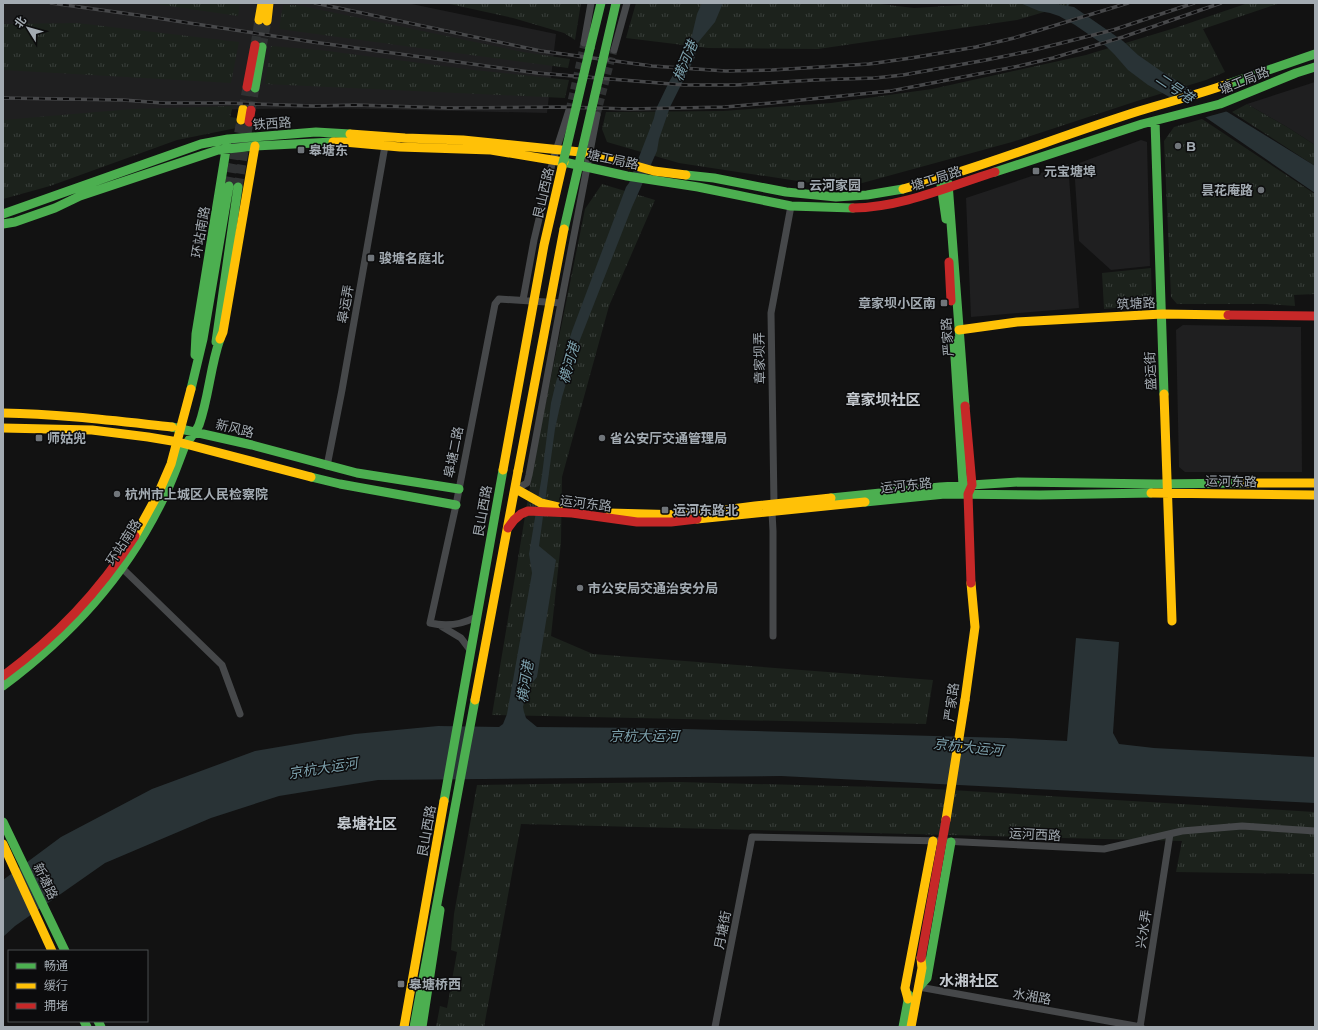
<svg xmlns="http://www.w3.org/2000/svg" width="1318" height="1030" font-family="Montserrat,'Noto Sans SC',sans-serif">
<defs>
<pattern id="grass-tufts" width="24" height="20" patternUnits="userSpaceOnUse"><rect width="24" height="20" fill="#1c221c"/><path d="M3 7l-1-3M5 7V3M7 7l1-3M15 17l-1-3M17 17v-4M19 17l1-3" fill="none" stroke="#3a3f3b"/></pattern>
</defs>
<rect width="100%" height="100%" fill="#121212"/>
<path fill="#1f1f20" d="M3 3H407L556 34 547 113 327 108 117 111 3 125Z
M1315 82V145L1287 127 1247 104Z
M1141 140 1147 142 1150 266 1111 270 1079 241 1074 165Z
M1068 164 1079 308 971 317 966 198Z
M1183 325 1301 327 1302 472H1185L1179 467 1176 330Z"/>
<path fill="url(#grass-tufts)" d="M149 3H240L238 16Z
M445 3H581L575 40 564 33 513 18Z
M636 3H872L914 8 963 5 965 3H1075L1017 20 818 49 708 48 626 38Z
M1248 3H1280L1203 29 1225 72 1206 80 1140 100 1012 142 844 188 679 163 607 142 602 129 606 112 723 111 831 103 932 89 1086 55 1178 27Z
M283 5H297L523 52 570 59 568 68 279 29Z
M77 23 239 42 231 83 3 70V24Z
M271 46 320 50 474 70 569 80 565 98 265 84Z
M1247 104 1287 127 1315 145V166L1232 112Z
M233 106 230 117 266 122 177 140 50 186 3 199V120L132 109Z
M1202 119 1315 194V294L1294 295 1295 306 1266 304H1177L1171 297 1164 141 1174 127Z
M602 184 655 200 609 306 562 477 561 542 551 636 593 654 933 680 926 724 492 715 535 456 585 209Z
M1151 268 1152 302 1148 305 1104 309 1102 273Z
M678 782 917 788 1315 812V874L1176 872 1182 841 521 824 484 1027H436L440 1006 447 1008 457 952 451 950 454 914 477 785Z"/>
<path fill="#293336" d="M702 3H723L715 22 696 45 695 57 670 107 659 139 657 151 632 207 576 350 562 397 555 429 539 546 556 560 537 677 527 689 523 707 524 712 526 718 537 727 649 728 1007 738 1067 741 1076 638 1119 642 1113 733 1119 744 1154 748 1315 757V803L781 776 378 780 279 796 211 818 105 863 15 926 3 937V880L61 837 152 789 255 751 355 734 438 726 499 727 503 724 507 714 532 573 529 554 542 475 551 403 556 382 572 331 626 187 629 183 654 118 656 109 669 82 682 60 683 55 692 35 697 14Z
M1020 3H1051L1074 7 1123 41 1138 55 1161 71 1315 166V193L1205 117 1148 85 1128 70 1114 54 1107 47 1075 25 1059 16 1050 13 1039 11Z"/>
<path fill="#121212" d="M1195 89 1228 111 1203 118 1168 99Z"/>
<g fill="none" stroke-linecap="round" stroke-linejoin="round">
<path stroke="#293336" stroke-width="2" d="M1067 8 1068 3"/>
<path stroke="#2f3132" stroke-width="7" stroke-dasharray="7 3.5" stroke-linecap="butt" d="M569 110 584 43
M597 115 614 50"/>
<path stroke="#2f3132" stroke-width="9" stroke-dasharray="9 4.5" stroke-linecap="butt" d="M255 45 259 20
M262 47 267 21
M243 109 247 87
M251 110 255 88
M229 186 241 120
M238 187 249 122"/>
<path stroke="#46484a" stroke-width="7" d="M584 43 591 3
M614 50 627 3
M523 300 534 240 553 160 569 110
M327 466 342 390 385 146
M516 489 527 483 529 475 561 303 597 115
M122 568 222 665 240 714
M476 617C461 625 447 627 430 623L456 505 495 304 499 299 561 303
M441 626 461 638 470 650
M773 636V531L772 512 774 504 771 313 791 206
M919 987 1141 1027
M715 1027 752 837 943 841 1104 849 1182 831 1242 826 1315 831
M1140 1027 1170 834"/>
<path stroke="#4caf50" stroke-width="9" d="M590 48 601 3
M1228 84 1315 54
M255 88 262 47
M1155 121 1164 394
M564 162 627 176 698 187 791 206 853 208
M995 172 1142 124 1220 104 1296 73 1315 67
M686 175 714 178 786 192 836 197 867 195 903 189
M948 183 965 406
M941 184 946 219
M3 214 201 144 228 139 316 132 350 134
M3 224 15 222 55 208 80 196 218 150 255 146 333 142
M954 341 963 485 965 490
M216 342 238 187
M195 355 196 334 227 144
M191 389 203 339 229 186
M172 427 252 445 357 473 459 489
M311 477 340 484 456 505
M831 498 940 487 1018 482 1157 484 1243 483
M865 502 945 494 1040 495 1151 493
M3 686C71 635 124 578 162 501 171 484 177 466 184 448 188 439 195 434 199 425 209 397 210 367 220 339
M444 801 503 470
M3 822 65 951
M919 987 927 978 951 842
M84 1021 87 1027
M98 1021 101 1027
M414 1027 475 700
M422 1027 440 910
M903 1027 909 995"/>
<path stroke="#ffc107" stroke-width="9" d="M259 20 262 3
M267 21 269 3
M241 120 243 109
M350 134 405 138 463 140 590 153 654 171 686 175
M333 142H344L400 147 491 150 564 162
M903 189C983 167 1060 136 1139 111 1169 102 1199 94 1228 84
M959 330 1017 322 1162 314 1228 315
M220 339 223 332 255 146
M1164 394 1172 621
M3 413C60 414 116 421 172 427
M3 428 92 430 148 437 178 442 311 477
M1243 483H1315
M516 489 541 503 558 507
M1151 493 1315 495
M609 513 685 515 755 506 831 498
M697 519 865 502
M135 536 158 494 171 464 191 389
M475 700 518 471
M965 700 975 627 971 583
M3 844 52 951
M908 999 905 988 933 841
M404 1027 444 801
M911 1027 922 968 921 958"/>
<path stroke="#c62828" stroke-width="9" d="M247 87 255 45
M249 122 251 110
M853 208C900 208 950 186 995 172
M949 262 951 301
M1228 315 1315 316
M965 406 972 485 968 494 971 583
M508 528 514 520 521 514 528 511 572 513 637 522H671L697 519
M3 676C57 636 98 593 135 536"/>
<defs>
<path id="rail" d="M51 3 137 15 313 42 537 73 684 85H736L814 80 875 78 903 75 986 60 1030 51 1113 30 1194 3
M315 3 541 51 652 66 726 71 772 70 869 64 911 58 976 47 1014 38 1128 3
M3 98 123 100 163 103H227L314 106 356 105 449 108 562 107 630 109 725 107 771 103 891 91 1019 66 1053 58 1123 37 1221 3"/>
</defs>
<use href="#rail" stroke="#47484a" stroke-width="3.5"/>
<use href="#rail" stroke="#0c0c0d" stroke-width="2" stroke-dasharray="6" stroke-linecap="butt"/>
<path stroke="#4caf50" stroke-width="9" d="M562 167 590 48
M564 229 616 3"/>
<path stroke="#ffc107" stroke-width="9" d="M503 470 544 245 562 167
M518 471 564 229
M946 820 965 700"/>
<path stroke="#c62828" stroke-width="9" d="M921 958 946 820"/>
</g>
<g fill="#70757a" stroke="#0c0c0d" stroke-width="1.5">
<circle cx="1178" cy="146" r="4"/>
<rect x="297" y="146" width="8" height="8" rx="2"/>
<rect x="1032" y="167" width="8" height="8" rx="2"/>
<rect x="797" y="181" width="8" height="8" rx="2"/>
<circle cx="1261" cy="190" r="4"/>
<rect x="367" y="254" width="8" height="8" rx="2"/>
<rect x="940" y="299" width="8" height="8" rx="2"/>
<rect x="35" y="434" width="8" height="8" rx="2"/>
<circle cx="602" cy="438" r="4"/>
<circle cx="117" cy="494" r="4"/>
<rect x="661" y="506" width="8" height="8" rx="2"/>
<circle cx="580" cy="588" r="4"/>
<rect x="397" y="980" width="8" height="8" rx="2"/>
</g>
<g text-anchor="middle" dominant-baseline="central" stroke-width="3" stroke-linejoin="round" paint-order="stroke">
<g font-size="13" fill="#a3abb2" stroke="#0c0c0d">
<text transform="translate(1244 80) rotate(-22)">塘工局路</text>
<text transform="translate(272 123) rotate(-4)">铁西路</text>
<text transform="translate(613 159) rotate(12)">塘工局路</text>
<text transform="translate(936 178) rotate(-18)">塘工局路</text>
<text transform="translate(543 193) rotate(-77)">艮山西路</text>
<text transform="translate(200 232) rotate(-80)">环站南路</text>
<text transform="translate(1136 303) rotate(-3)">筑塘路</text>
<text transform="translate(345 304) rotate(-80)">皋运弄</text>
<text transform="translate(947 337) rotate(-94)">严家路</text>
<text transform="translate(759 358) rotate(-91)">章家坝弄</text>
<text transform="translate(1150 371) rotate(-92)">盛运街</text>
<text transform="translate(235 428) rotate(14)">新风路</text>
<text transform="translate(453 452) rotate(-79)">皋塘二路</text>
<text transform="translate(1231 481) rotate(1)">运河东路</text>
<text transform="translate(906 485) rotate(-6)">运河东路</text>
<text transform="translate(586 503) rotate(7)">运河东路</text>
<text transform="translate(482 511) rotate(-80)">艮山西路</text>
<text transform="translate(123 542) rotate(-57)">环站南路</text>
<text transform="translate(951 702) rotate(-82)">严家路</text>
<text transform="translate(426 831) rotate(-80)">艮山西路</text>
<text transform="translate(1035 834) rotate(3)">运河西路</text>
<text transform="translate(46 881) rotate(64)">新塘路</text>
<text transform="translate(1143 929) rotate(-81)">兴水弄</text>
<text transform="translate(722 930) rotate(-79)">月塘街</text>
<text transform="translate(1032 996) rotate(10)">水湘路</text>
</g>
<g font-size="13" font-weight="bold" fill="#a3abb2" stroke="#0c0c0d" text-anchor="start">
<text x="1186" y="146">B</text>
<text x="309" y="150">皋塘东</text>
<text x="1044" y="171">元宝塘埠</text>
<text x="809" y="185">云河家园</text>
<text x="1253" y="190" text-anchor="end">昙花庵路</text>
<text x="379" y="258">骏塘名庭北</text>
<text x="936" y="303" text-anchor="end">章家坝小区南</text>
<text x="47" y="438">师姑兜</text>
<text x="610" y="438">省公安厅交通管理局</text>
<text x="125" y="494">杭州市上城区人民检察院</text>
<text x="673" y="510">运河东路北</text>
<text x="588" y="588">市公安局交通治安分局</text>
<text x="409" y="984">皋塘桥西</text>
</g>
<g font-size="14" font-style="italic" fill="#7ca0ac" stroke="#0c0c0d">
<text transform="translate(685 61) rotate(-67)">横河港</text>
<text transform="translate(1175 88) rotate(34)">二号港</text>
<text transform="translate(569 363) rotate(-74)">横河港</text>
<text transform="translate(525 682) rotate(-81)">横河港</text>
<text x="644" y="736">京杭大运河</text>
<text transform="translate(968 747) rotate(6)">京杭大运河</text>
<text transform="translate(323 768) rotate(-9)">京杭大运河</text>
</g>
<g font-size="15" font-weight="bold" fill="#c4c9cf" stroke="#0c0c0d">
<text x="883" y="399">章家坝社区</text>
<text x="367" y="823">皋塘社区</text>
<text x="969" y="980">水湘社区</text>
</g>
</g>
<rect width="1318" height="1030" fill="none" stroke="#a3abb2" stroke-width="8"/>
<rect x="8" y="950" width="140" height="72" fill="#0c0c0d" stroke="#484c4f"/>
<rect x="16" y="963" width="20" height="6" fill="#4caf50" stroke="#484c4f"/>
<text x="44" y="970" font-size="12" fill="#a3abb2">畅通</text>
<rect x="16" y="983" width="20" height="6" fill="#ffc107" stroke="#484c4f"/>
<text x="44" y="990" font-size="12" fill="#a3abb2">缓行</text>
<rect x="16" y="1003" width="20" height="6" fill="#c62828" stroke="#484c4f"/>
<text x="44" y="1010" font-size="12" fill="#a3abb2">拥堵</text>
<g transform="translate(28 28) rotate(307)" stroke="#0c0c0d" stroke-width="3" paint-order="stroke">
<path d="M0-3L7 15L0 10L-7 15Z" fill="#a3abb2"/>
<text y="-6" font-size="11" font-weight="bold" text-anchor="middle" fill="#a3abb2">北</text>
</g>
</svg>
